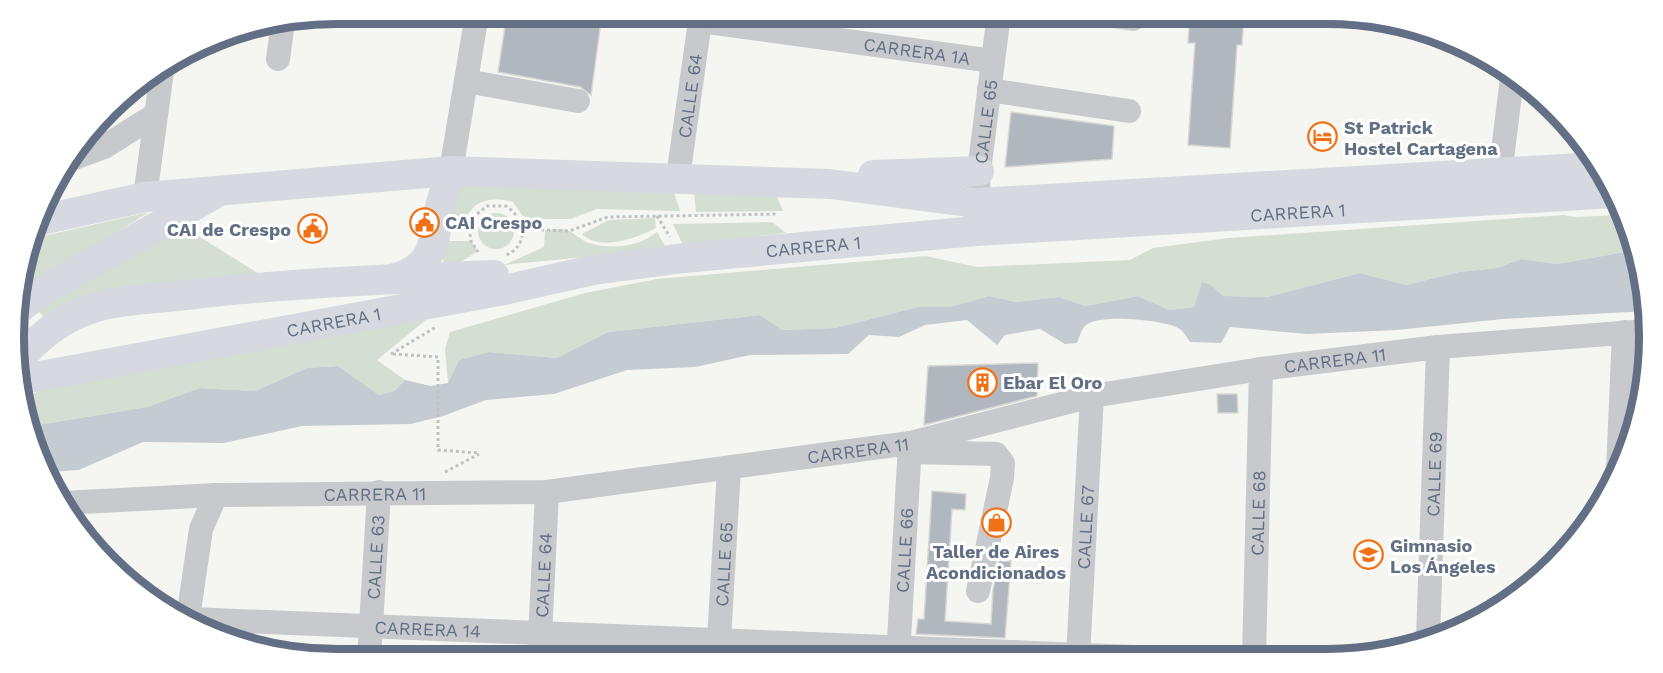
<svg xmlns="http://www.w3.org/2000/svg" width="1663" height="673" font-family="'Work Sans',sans-serif">
<rect width="100%" height="100%" fill="#f5f6f1"/>
<path fill="#d4ded2" d="M451 182 673 190 680 211 597 209 570 219H530L522 215 513 202C495 197 475 198 467 217H448Z
M694 193 776 195 783 211 696 212Z
M149 212 33 285 16 294 35 238Z
M478 231a18 18 0 1 1 36 0a18 18 0 1 1-36 0Z
M1564 215 1575 217 1622 215 1631 251 1557 264 1521 259 1497 268 1459 272 1406 285 1360 273 1267 297 1223 296 1211 285 1194 307 1169 310 1138 296 1086 306 1059 297 1016 302 989 296 950 307H918L835 328 782 330 760 315 608 332 557 358 489 352 459 360 448 383 445 349 450 332 585 293 657 279 926 256 977 267 1130 260 1153 248 1228 238Z
M655 218 656 228C637 238 600 252 582 234L609 220Z
M772 222 786 233 683 245 673 224Z
M181 225 267 279 46 320 38 310Z
M545 230C551 230 563 228 569 231 575 233 581 241 589 243 611 250 639 247 657 232L667 249 504 265 544 247Z
M444 241H471L478 251 459 263 443 266Z
M427 319 377 360 405 380 394 391 379 395 338 366 307 368 255 391 200 388 147 407 31 426 22 406 26 397 50 387Z"/>
<path fill="#c4ccd2" d="M1631 251 1648 311 1503 319 1397 330 1307 334 1230 327 1221 343 1190 342C1187 338 1183 330 1178 328 1164 320 1096 313 1085 326 1081 330 1079 338 1077 343L1065 344 1040 329 1005 335 997 345 967 320 925 325 899 337 869 335 848 354 750 355 695 367 627 370 554 394 486 400 443 416 411 424 302 426 224 443 143 442 79 470 50 472 31 426 147 407 200 388 255 391 307 368 338 366 379 395 394 391 405 380 431 386 448 383 459 360 489 352 557 358 608 332 760 315 782 330 835 328 918 307H950L989 296 1016 302 1059 297 1086 306 1138 296 1169 310 1194 307 1202 282 1211 285 1223 296 1267 297 1360 273 1406 285 1459 272 1497 268 1521 259 1557 264Z"/>
<path fill="#b1b7be" stroke="#d6d7d4" stroke-width="1.5" d="M507 14H602L591 95 580 87 498 72Z
M1190 14H1244L1242 45H1237L1230 148 1188 145 1195 43H1188Z
M1011 112 1114 126 1112 159 1005 167Z
M1038 363 1037 396 924 425 928 366Z
M1217 394H1237L1238 413H1218Z
M932 491 966 494 965 510 952 509 945 621 991 624 993 590 999 561H1011L1005 638 916 634 918 619H924Z
M295 644 353 646 352 659 294 653Z"/>
<g fill="none" stroke-linecap="round" stroke-linejoin="round">
<path stroke="#c0c1c3" stroke-width="3" stroke-dasharray="3 3" stroke-linecap="butt" d="M657 216 670 237
M469 228 471 241 478 252
M458 229 469 230 472 218 487 206H506C526 219 530 246 504 256
M523 229 569 231 608 217 778 214
M391 354 436 327
M393 354 438 357V450L479 453
M445 472 479 454"/>
<g stroke="#c7c9cd" stroke-width="24">
<path d="M1100 14 1133 19"/>
<path id="s1" d="M700 21 993 61"/>
<path d="M278 59 283 22"/>
<path d="M466 81 578 101"/>
<path d="M989 90 1129 111"/>
<path d="M69 160 104 147 155 115"/>
<path d="M451 171 477 14"/>
<path id="s2" d="M678 177 701 14"/>
<path d="M1498 191 1512 78"/>
<path d="M145 197 162 71"/>
<path id="s3" d="M976 220 979 171 999 14"/>
<path d="M909 452 996 454 1003 463 1002 478 978 591"/>
<path d="M1618 470 1624 332"/>
<path id="s4" d="M63 503 216 495 547 492 910 443 1092 396 1261 369 1438 347 1647 331"/>
<path d="M188 618 201 529 216 495"/>
<path id="s5" d="M190 619 1135 657"/>
<path id="s6" d="M1428 639 1438 347"/>
<path id="s7" d="M1078 657 1092 396"/>
<path id="s8" d="M1254 657 1261 369"/>
<path id="s9" d="M718 658 729 468"/>
<path id="s10" d="M898 658 910 443"/>
<path id="s11" d="M369 659 379 492"/>
<path id="s12" d="M539 659 547 492"/>
</g>
<g stroke="#d6d9df" stroke-width="30">
<path d="M873 175 979 171"/>
<path d="M41 220 145 197 451 171 830 184 976 203 1596 167"/>
<path d="M395 278C429 269 434 248 438 217 440 202 447 186 451 171"/>
<path d="M17 310 44 290 213 195"/>
<path d="M18 360C38 338 59 320 87 310 118 299 154 299 186 295 288 283 391 279 494 275"/>
<path id="s13" d="M19 380 504 290 593 270 684 258 976 231 1615 193"/>
</g>
</g>
<defs>
<symbol id="hotel-ring" viewBox="-11 -11 22 22"><circle r="9.5" fill="#fff" stroke="#f17216" stroke-width="1.5"/><path d="M-6-4.5h1.5V1H6V5H4.5V3h-9V5H-6ZM-4 0a1.8 1.8 0 1 1 3.6 0ZM.5 0V-2.5h3Q6-2.5 6 0Z" fill="#f17216"/></symbol>
<symbol id="civic-ring" viewBox="-11 -11 22 22"><circle r="9.5" fill="#fff" stroke="#f17216" stroke-width="1.5"/><path d="M-.6-6.5H3V-4.5H.6V-3L4-1V1h2V6H-6V1h2V-1L-.6-3ZM-1.2 2.5V6h2.4V2.5Z" fill="#f17216"/></symbol>
<symbol id="building-ring" viewBox="-11 -11 22 22"><circle r="9.5" fill="#fff" stroke="#f17216" stroke-width="1.5"/><path d="M-4-6H4V6H1V3H-1V6H-4ZM-2.5-4.3h1.7v1.8h-1.7ZM.8-4.3h1.7v1.8H.8ZM-2.5-1h1.7V.8h-1.7ZM.8-1h1.7V.8H.8Z" fill="#f17216"/></symbol>
<symbol id="shop-ring" viewBox="-11 -11 22 22"><circle r="9.5" fill="#fff" stroke="#f17216" stroke-width="1.5"/><path d="M-5-2.5h2.3a2.7 3.5 0 0 1 5.4 0H5L5.5 6h-11ZM-1.5-2.5h3a1.5 2.3 0 0 0-3 0Z" fill="#f17216"/></symbol>
<symbol id="school-ring" viewBox="-11 -11 22 22"><circle r="9.5" fill="#fff" stroke="#f17216" stroke-width="1.5"/><path d="M0-5L7-2L0 1L-7-2ZM-4 1L0 2.5L4 1V4Q0 6-4 4Z" fill="#f17216"/></symbol>
</defs>
<g fill-rule="evenodd">
<use href="#hotel-ring" x="1306" y="120" width="33" height="33"/>
<use href="#civic-ring" x="408" y="206" width="33" height="33"/>
<use href="#civic-ring" x="296" y="212" width="33" height="33"/>
<use href="#building-ring" x="966" y="366" width="33" height="33"/>
<use href="#shop-ring" x="980" y="506" width="33" height="33"/>
<use href="#school-ring" x="1352" y="538" width="33" height="33"/>
</g>
<g text-anchor="middle" dominant-baseline="central" stroke-width="6" stroke-linejoin="round" paint-order="stroke">
<g font-size="18" fill="#626f85" stroke="#fff">
<text stroke="none"><textPath href="#s1" startOffset="219">CARRERA 1A</textPath></text>
<text stroke="none"><textPath href="#s2" startOffset="82">CALLE 64</textPath></text>
<text stroke="none"><textPath href="#s3" startOffset="99">CALLE 65</textPath></text>
<text stroke="none"><textPath href="#s13" startOffset="1292">CARRERA 1</textPath></text>
<text stroke="none"><textPath href="#s13" startOffset="806">CARRERA 1</textPath></text>
<text stroke="none"><textPath href="#s13" startOffset="320">CARRERA 1</textPath></text>
<text stroke="none"><textPath href="#s4" startOffset="1284">CARRERA 11</textPath></text>
<text stroke="none"><textPath href="#s4" startOffset="798">CARRERA 11</textPath></text>
<text stroke="none"><textPath href="#s6" startOffset="165">CALLE 69</textPath></text>
<text stroke="none"><textPath href="#s4" startOffset="312">CARRERA 11</textPath></text>
<text stroke="none"><textPath href="#s8" startOffset="144">CALLE 68</textPath></text>
<text stroke="none"><textPath href="#s7" startOffset="130">CALLE 67</textPath></text>
<text stroke="none"><textPath href="#s10" startOffset="108">CALLE 66</textPath></text>
<text stroke="none"><textPath href="#s11" startOffset="102">CALLE 63</textPath></text>
<text stroke="none"><textPath href="#s9" startOffset="94">CALLE 65</textPath></text>
<text stroke="none"><textPath href="#s12" startOffset="84">CALLE 64</textPath></text>
<text stroke="none"><textPath href="#s5" startOffset="238">CARRERA 14</textPath></text>
</g>
<g font-size="18" font-weight="bold" fill="#626f85" stroke="#fff" text-anchor="start">
<text x="1344" y="127">St Patrick<tspan x="1344" dy="21">Hostel Cartagena</tspan></text>
<text x="445" y="222">CAI Crespo</text>
<text x="291" y="229" text-anchor="end">CAI de Crespo</text>
<text x="1003" y="382">Ebar El Oro</text>
<text x="1390" y="545">Gimnasio<tspan x="1390" dy="21">Los Ángeles</tspan></text>
<text x="996" y="551" text-anchor="middle">Taller de Aires<tspan x="996" dy="21">Acondicionados</tspan></text>
</g>
</g>
<path d="M0 0H1663V673H0ZM336 24H1327A312 312 0 0 1 1639 336V337A312 312 0 0 1 1327 649H336A312 312 0 0 1 24 337V336A312 312 0 0 1 336 24Z" fill="#fff" fill-rule="evenodd"/>
<path fill="none" stroke="#626f85" stroke-width="8" d="M336 24H1327A312 312 0 0 1 1639 336V337A312 312 0 0 1 1327 649H336A312 312 0 0 1 24 337V336A312 312 0 0 1 336 24Z"/>
</svg>
